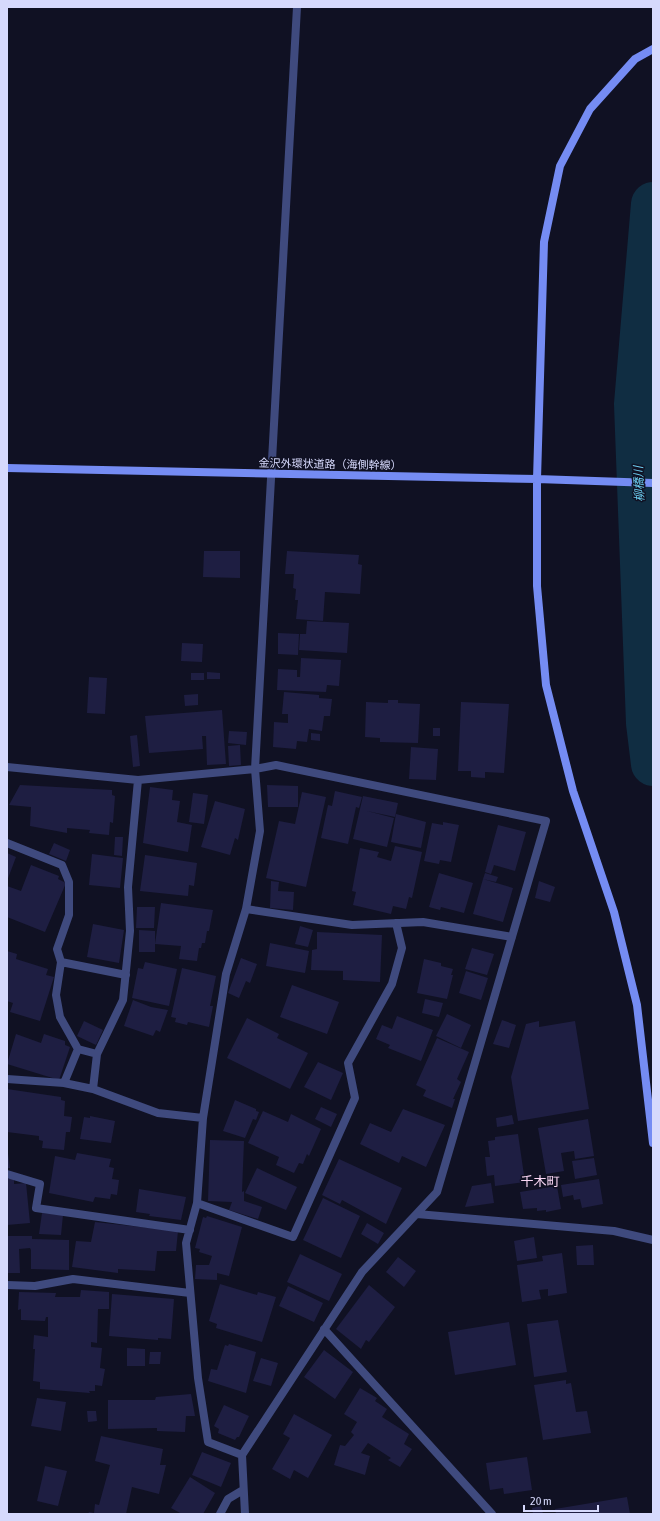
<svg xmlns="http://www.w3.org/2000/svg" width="660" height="1521" font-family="'Asap Condensed','Noto Sans JP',sans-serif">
<rect width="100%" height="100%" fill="#101123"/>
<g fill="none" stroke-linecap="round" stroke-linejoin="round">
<path stroke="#102d42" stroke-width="44" d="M653 204 636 404 648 723 653 764"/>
</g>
<path fill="#1e1e42" d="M204 551H240V578L203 577Z
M287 551 359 555 358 564 362 565 360 594 325 592 323 621 296 619 298 600H295L296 589 293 588 294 574H285Z
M307 621 349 623 347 653 299 650 300 634H306Z
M278 633 299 634 298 655 278 654Z
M182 643 203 644 202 662 181 661Z
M301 658 341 660 339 686 327 685 326 692 277 690 278 669 297 670V677H300Z
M207 672 220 673V679H207Z
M191 673H204V680H191Z
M89 677 107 678 105 714 87 713Z
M284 692 319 695V698L332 699 330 716H324L322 731 309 729 307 742 297 741 296 749 273 747 274 722 288 723V714H282Z
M198 694V705L185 706 184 695Z
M388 700H398V703L420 704 418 743 380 742V738L365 737 366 702 388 703Z
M461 702 509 704 504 773 485 772V778L471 777V771H458Z
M222 710 226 764 207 765 206 736H202L203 749 149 753 145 716Z
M433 728H440V736H433Z
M229 731 247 732 246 745 228 743Z
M311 733 320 734V741L311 740Z
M137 735 140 766 133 767 130 736Z
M240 745 241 765 229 766 228 746Z
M411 747 438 749 436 780 409 779Z
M20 785 112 790V795L115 796 113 823 110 822 109 835 89 833 90 830 67 828V833L30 826 31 807 9 805Z
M267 785 298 786V807H268Z
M150 787 173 790 172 800 180 801 177 822 192 825 188 852 143 843Z
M335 791 362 797 359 808 356 807 348 844 321 838 328 805 332 806Z
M302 792 326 797 306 887 266 878 279 821 295 824Z
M193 793 208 795 204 824 189 822Z
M363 796 398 803 395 817 367 811 394 818 387 847 353 839Z
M215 801 245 809 238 840 235 838 230 855 201 847Z
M396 814 426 822 421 848 391 842Z
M443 822 459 825 451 862 440 860 439 864 424 861 432 823 443 825Z
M498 825 526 832 515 871 494 865 491 874 485 872Z
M115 837H123L122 856 114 855Z
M54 843 70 850 66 861 49 854Z
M395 846 422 852 412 898 409 897 406 909 393 906 391 914 353 905 356 892 352 891 360 848 379 852 377 857 391 861Z
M7 853 16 857 7 881Z
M92 854 123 858 120 888 89 885Z
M145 855 197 863 194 886 189 885 188 896 140 891Z
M31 865 59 876 58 879 66 883 45 932 7 917V886L21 891Z
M439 873 473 883 464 913 441 907 440 910 429 907Z
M485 873 498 877 496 882 483 879Z
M483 879 513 888 503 922 473 914Z
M271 881 279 882 278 891 294 892 293 910 270 908Z
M539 881 555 887 550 902 535 898Z
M161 903 213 910 209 931H207L205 943H202L201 948H199L197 961 179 959 181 946 155 944Z
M137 907H155L154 928H136Z
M93 924 124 930 119 963 87 957Z
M300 926 313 930 308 947 295 944Z
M139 930 155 931V952H139Z
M317 932 382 935 380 982 343 980V971L311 970 312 950 317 949Z
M270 943 309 951 305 973 266 966Z
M472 948 494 954 487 975 465 969Z
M7 951 17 954 16 959 48 969 46 975 54 977 40 1021 10 1012 13 1003 7 1001Z
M241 958 257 964 250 983 246 981 239 998 228 993Z
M424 959 441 963V966L453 969 451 975H453L447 999 417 993Z
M145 962 177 969 169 1006 132 998 138 968 143 969Z
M182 968 216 976 210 1006H213L209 1027 188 1022 187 1025 175 1022 176 1018 171 1017Z
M466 971 488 978 481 1000 459 993Z
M292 985 339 1002 327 1034 280 1017Z
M425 999 443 1003 439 1017 422 1013Z
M133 1000 151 1007 168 1010 160 1032 156 1030 153 1036 124 1026Z
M447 1014 471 1025 461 1048 436 1036Z
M397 1016 433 1030 421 1061 388 1048 390 1045 376 1039 382 1025 392 1029Z
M247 1018 279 1034 277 1038 308 1053 290 1089 227 1058Z
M502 1020 516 1025 509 1048 493 1044Z
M84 1021 103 1030 96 1045 77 1036Z
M539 1021V1027L575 1021 589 1109 518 1121 511 1077 526 1024Z
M16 1034 41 1043 44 1034 65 1041V1045L70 1047 59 1080 7 1064Z
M437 1038 469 1052 457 1079 461 1082 453 1099H455L452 1108 423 1096 426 1090 416 1085Z
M318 1062 343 1073 331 1100 304 1087Z
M7 1089 61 1097V1100L65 1101 64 1116 72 1117 70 1132H66L64 1150 42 1148 43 1141 39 1140V1136L7 1132Z
M235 1100 256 1109V1111L259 1112 256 1120 253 1119 245 1138 223 1131Z
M321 1107 337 1114 331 1127 315 1119Z
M403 1109 445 1125 426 1167 402 1156 399 1163 360 1144 370 1123 391 1132Z
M263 1111 288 1122 291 1114 321 1129 309 1156 307 1154 303 1164 299 1163 294 1173 276 1165 279 1157 248 1143Z
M512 1115 514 1124 497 1127 496 1118Z
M90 1116 115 1121 111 1143 80 1139 84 1117 90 1118Z
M588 1119 594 1156 575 1159 574 1151 561 1153 564 1171 546 1174 538 1128Z
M518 1134 525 1182 495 1186 494 1175 487 1176 485 1157H490L488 1141 495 1140V1137Z
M210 1140 244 1141 242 1192 244 1191V1201L262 1207 258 1219 229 1210 232 1202 208 1201Z
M7 1146 10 1168H7Z
M77 1153 111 1159 109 1167 114 1168 112 1179 119 1180 117 1195 111 1194 110 1199 95 1197 93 1202 49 1193 55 1156 75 1160Z
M594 1158 597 1175 575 1179 572 1161Z
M339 1159 402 1188 386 1224 342 1200 340 1204 322 1195Z
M257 1168 297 1187 286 1210 245 1193Z
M7 1179H14V1184L26 1183 30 1223 7 1225Z
M599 1179 603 1204 582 1208 580 1199 574 1200 573 1195 563 1197 561 1185Z
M491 1183 494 1203 465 1207 472 1186Z
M557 1186 561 1209 546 1212V1210L537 1211V1208L523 1209 520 1192Z
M139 1189 186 1197 181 1220 149 1216 150 1214 136 1212Z
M323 1198 360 1216 341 1258 303 1240Z
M42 1213 63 1215 61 1235 39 1234Z
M207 1216 242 1227 229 1276 217 1273V1280L195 1279 196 1265H209L212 1256 199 1252 200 1249 195 1248 203 1217 206 1218Z
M95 1222 178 1231 176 1251H157L155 1271 118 1269V1273L72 1267 76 1241 91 1242Z
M367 1223 384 1233 378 1244 361 1234Z
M7 1236H32V1239L69 1240V1270L31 1269V1248L30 1250V1248L19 1249 20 1273H7Z
M534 1237 537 1258 517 1261 514 1241Z
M593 1245 594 1265H577L576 1246Z
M562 1253 567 1293 548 1296V1289L539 1290 541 1299 522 1302 517 1265 543 1261 542 1256Z
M300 1254 342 1274 329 1301 287 1282Z
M398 1257 416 1271 404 1287 386 1272Z
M220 1284 257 1295 258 1292 276 1297 262 1342 216 1328 217 1324 209 1321Z
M369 1285 395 1307 369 1342 366 1340 361 1349 336 1329Z
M288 1286 323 1303 314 1322 279 1306Z
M81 1290 109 1292V1309H98L97 1343 91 1342V1347L102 1348 100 1368 105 1369 102 1386 95 1385V1391H89L90 1393 40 1389V1382L33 1381 35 1349H33L34 1335 48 1337V1317H46L45 1321 21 1320V1309L18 1310 19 1292 56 1293 55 1297H80Z
M112 1294 174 1299 171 1339 158 1338V1340L109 1336Z
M558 1320 567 1372 534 1377 527 1324Z
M509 1322 516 1365 455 1375 448 1332Z
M229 1344 256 1352 246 1393 208 1381 211 1369 217 1370 225 1345 228 1346Z
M127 1348 145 1349V1366H127Z
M324 1350 353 1372 335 1399 304 1377Z
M150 1352H161L160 1364H149Z
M261 1358 278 1363 271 1386 253 1381Z
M566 1380V1384L571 1383 576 1412 587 1411 591 1433 543 1440 534 1385Z
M360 1388 377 1398 375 1401 387 1409 382 1417 409 1434 404 1444 412 1449 400 1467 388 1460 391 1458 368 1443 361 1453 370 1456 365 1475 334 1465 340 1445 345 1446 354 1435 351 1432 357 1422 344 1414Z
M191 1394 195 1416H186L185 1432 157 1431V1428L108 1429V1400H155L156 1397Z
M37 1398 66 1402 61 1431 31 1426Z
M224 1405 249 1416 239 1437H237L235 1440 218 1433 219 1429 214 1426Z
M87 1411H96L97 1421 88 1422Z
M294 1414 332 1435 308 1478 294 1470 290 1479 272 1469 290 1438 283 1434Z
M101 1436 163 1449 160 1465H166L159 1494 132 1487 126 1514H88L89 1512 94 1513 95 1504 99 1505 110 1465 95 1461Z
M202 1452 231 1463 221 1487 192 1475Z
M527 1457 532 1490 504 1494 503 1488 490 1490 486 1463Z
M45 1466 67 1471 58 1506 37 1501Z
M190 1477 215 1493 203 1514H182L171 1508Z
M627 1497 630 1514H556L555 1509Z
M541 1506 543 1514H533L532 1508Z"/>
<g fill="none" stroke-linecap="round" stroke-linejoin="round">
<path stroke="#3f4a7e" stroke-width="8" d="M7 767 138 780 255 769 276 765 546 821 437 1192 362 1272 242 1455 245 1514
M138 780 128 887 130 931 123 1000 97 1054 93 1089 158 1113 203 1118
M7 843 62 865 69 882V915L57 949 61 962 56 995 60 1017 78 1049 64 1083 7 1079
M246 909 352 925 423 922 512 937
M61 962 126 975
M78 1049 97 1054
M64 1083 93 1089
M7 1174 40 1184 36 1208 190 1230
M197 1203 293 1237 355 1098 348 1063 392 984 402 948 396 923
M417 1214 614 1231 653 1240
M7 1285 35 1286 73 1279 190 1293
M324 1329 492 1514
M242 1455 208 1442 198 1378 186 1243 197 1203 203 1118 226 974 246 909 260 831 255 769 297 7
M220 1514 228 1499 243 1490"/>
<path stroke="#758cf3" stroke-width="8" d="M653 49 635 59 590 109 560 166 544 242 537 479V586L546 685 573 791 614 912 637 1005 653 1143
M7 468 537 479 653 483"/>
</g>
<g text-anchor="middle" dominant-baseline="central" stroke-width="3" stroke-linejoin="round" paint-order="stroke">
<g font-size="11" fill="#d6d9fc" stroke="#101123">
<text transform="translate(330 464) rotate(1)">金沢外環状道路（海側幹線）</text>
</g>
<g font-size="12" font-style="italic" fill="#6dd0f3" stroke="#101123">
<text transform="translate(639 484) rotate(-92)">柳橋川</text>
</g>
<g font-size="13" fill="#fcd8f6" stroke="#101123">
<text x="540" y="1181">千木町</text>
</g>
</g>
<rect width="660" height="1521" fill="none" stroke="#d6d9fc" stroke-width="16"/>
<path d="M524 1505v6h74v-6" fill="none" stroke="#d6d9fc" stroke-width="2"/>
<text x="530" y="1505" font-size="12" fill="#d6d9fc" stroke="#101123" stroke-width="3" paint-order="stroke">20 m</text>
</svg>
